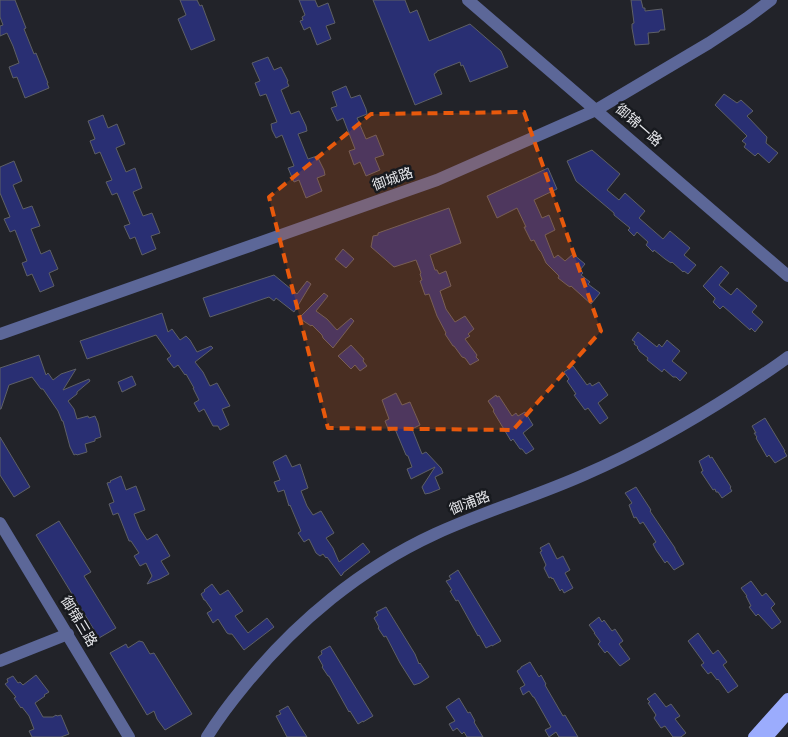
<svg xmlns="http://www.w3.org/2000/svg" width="788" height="737" font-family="Overpass,'Noto Sans SC',sans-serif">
<rect width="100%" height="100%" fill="#222329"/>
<path fill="#292f73" stroke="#5e6066" d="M0 0H15L26 28 24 29 34 54 36 53 48 83H47L49 88 25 98 17 77 13 78 9 67 19 63 13 46 7 33 0 36V26L3 25 0 17Z
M180 0H197L200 6 202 5 215 40 191 50 178 19 186 15Z
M299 0H315L318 7 328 3 335 23 326 26 331 39 317 45 310 27 304 30 300 21 303 20 302 17 305 15Z
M373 0H405L410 13 417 10 429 41 470 24 501 51 508 67 470 82 463 65 461 66 460 62 437 71V72L434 74 442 94 415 105Z
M631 0H641L643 8H645V11L662 9 665 30H660L659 32 648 33 649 44 635 45 632 28V24L634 23Z
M268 57 274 70 281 67 288 81 287 82 289 86 281 90 291 114 299 111 306 126 307 131 298 134 308 159 317 156 324 170 325 175 317 178 322 191 306 198 299 180 294 182 288 168 294 166 282 135 276 138 272 130 271 124 277 122 266 94 260 96 255 83 260 81 252 63Z
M346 86 351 98 360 95 366 109 367 114 357 118 366 139 376 135 384 155 375 158 380 170 366 176 360 162 354 165 349 151 355 149 343 118 337 121 331 108 337 106 332 92Z
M724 94 737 103 741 100 753 111 747 116 767 137 766 143 778 153 769 163 758 153 755 156 744 147 746 144 742 141 747 136 715 105Z
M103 115 108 128 117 124 125 144 116 148 126 172 135 168 142 188 133 192 143 216 152 213 160 233 151 236 156 249 142 255 135 237 130 239 124 226 130 224 117 193 112 195 106 182 112 180 100 152 95 154 90 141 95 139 88 121Z
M592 150 620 174 607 190 619 200 625 193 645 211 639 218 663 239 670 231 690 248 684 255 696 265 688 274 684 271 683 272 672 262 671 263 665 259 654 250 653 252 646 245 648 242 637 232 634 236 628 230 630 228 614 215V213L576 181 567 161Z
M14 161 22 181 13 185 23 209 32 206 40 226 31 229 41 254 50 250 58 269 49 273 54 286 40 292 32 274 27 276 22 263 27 261 15 230 10 232 4 219 10 217 0 193V167Z
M548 168 557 189 534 200 542 218 549 215 555 230 545 235 554 258 558 255 565 261 573 254 585 264 580 270 583 273 581 275 590 282 588 284 600 293 591 304 571 286 570 287 567 285 558 278 559 276 546 263 541 252 539 250 534 240 531 241 524 227H526L517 208 497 218 487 196Z
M449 208 461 243 430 255 435 270H437L439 274 446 271 451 286 440 291 446 309 455 322 465 316 474 329 468 334 470 336 465 339 477 355 476 357 479 360 470 365 465 358 462 357 454 346H453L445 334 446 333 437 316 429 294 425 295 420 281 422 280 420 274 421 273 416 260 394 267 371 247 373 236 378 235V233Z
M343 249 354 259 346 268 335 259Z
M721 266 729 273 719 285 731 295 737 288 757 306 752 312 763 322 755 332 751 328 750 330 723 306 720 309 713 302 715 299V298L703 286Z
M274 275 297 294 307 281 311 284 294 312 276 298 274 301 269 297 210 317 203 298Z
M324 293 328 296 316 311 327 319 337 330 351 318 354 321 333 348 323 338 322 335 312 325 311 326 299 318Z
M162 313 168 332 172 329 180 340 186 336 190 340 197 352 211 346 213 348 195 362 203 372 210 386 217 383 230 406 222 409 229 425 220 430 218 426H213L204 409 199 412 194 403 199 400 193 388H194L186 374 185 375 178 365 174 368 167 359 171 356 156 335 87 359 80 341Z
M638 332 657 347 659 344 662 347 667 340 680 351 672 361 687 373 680 381 676 377H673L664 369 662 372 647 360 648 358 639 351V350L637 348 638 347 634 344 635 342 632 340Z
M351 345 364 359 363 361 367 366 360 371 355 365 351 369 338 356Z
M39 355 46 375 48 373 53 380 61 374 76 369 63 390 89 379 90 381 77 392V394L68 401 74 409 77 419 88 416 89 418 95 416 98 423 101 437 95 439V441L85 444 87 452 77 455 76 454 74 455 70 447 63 421H62L58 411 43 389H41L32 377 9 385 1 409H0V368Z
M573 366 587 385 590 383 592 386 599 382 608 395 598 403 608 418 600 424 588 408 585 410 574 395 576 394 567 381 569 379 564 372Z
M132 376 136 385 122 392 118 382Z
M396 393 402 405 410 402 420 425 412 429 422 454 426 452 441 468 443 473 435 477 440 489 430 493 425 494 422 487 435 467 411 479 407 469 412 467 408 456 406 455 395 429 389 431 385 421 389 419 382 400Z
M496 395 497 397 499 396 512 416 516 413 518 416 525 412 533 425 523 433 534 449 526 454 522 449H520L513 439 511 441 493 411 494 410 488 401Z
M765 418 785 451H784L787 456 775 463 769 455 767 457 756 438 757 437 754 433H756L752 426Z
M0 437 30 487 14 497 0 475Z
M286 455 292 467 300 464 308 488 301 491 307 506 313 515 321 511 334 533 326 538 333 548 339 562 363 543 370 552 343 573V574L341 576 327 557 326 558 323 554 320 556 316 553 309 539 304 542 298 533 301 531 290 505 289 506 284 490 278 492 274 482 280 480 273 462Z
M709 455 710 458 712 457 731 487 730 488 732 491 722 498 718 492H716L715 489 713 490 701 472 703 471 699 461Z
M121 476 126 490 136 486 145 510 134 514 140 529 147 540 157 534 170 556 161 561 169 574 160 579 147 584 152 576 146 563 140 566 134 556 139 553 131 541H129L118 513 113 515 109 504 114 502 107 483 111 482 110 481Z
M636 487 651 510 650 511 675 548V549L684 564 674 570 667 561 665 563 656 550 653 544 656 542 643 522 640 524 636 517 634 518 629 505 632 503 625 493Z
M59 521 91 572 84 576 116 628 99 638 36 535Z
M549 543 557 559 563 556 570 570 565 573 573 588 564 593 562 589 560 591 553 578 552 579 551 577 549 578 544 568 546 565 540 552 542 551 540 548Z
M458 570 501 641 492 646V645L486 648 479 635 478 636 458 600 456 601 450 591 452 590 446 581 451 579 449 576Z
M751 581 762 596 766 593 775 604 771 608 781 622 772 629 759 615 758 614 756 616 749 607 751 606 746 596H747L741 588Z
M212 584 220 595 228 590 243 611 235 616 248 633 267 618 274 627 244 650 232 634H229L227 633 218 619 213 623 207 613 212 610 205 600H204L201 594 205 591 204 590Z
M386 607 415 654 419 664 420 663 429 677 420 683 414 685 400 663 386 636 384 637 378 628 379 627 374 618 378 615 376 612Z
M599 617 602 622 604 620 612 631 615 629 623 641 619 644 630 659 620 666 608 652 607 651 605 653 598 644 600 642V641L594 633H595L589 625Z
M698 633 713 654 718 650 727 662 723 665 738 686 728 693 718 679 717 680 711 672 708 674 701 665 704 663 688 641Z
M139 641 143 642 150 654 154 653 192 714 165 730 157 719 154 711 147 715 110 653 126 644 128 648Z
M330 646 373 716 363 722V721L358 724 350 711 349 712 329 676H328L322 667 323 666 318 657 322 654 321 651Z
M530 662 539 677 541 675 546 684 545 685 563 716 565 715 578 737H559L556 732 549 737 545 730 551 727 534 697H533L529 691 523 695 520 688 525 685 517 671 521 668V667Z
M36 675 49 692 44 695 45 696 35 703 43 717H53L56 715 57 716 61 715 69 734 61 737H32L29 731 34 729 29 716 22 707 21 708 14 698 16 697 5 684 8 682 7 679 13 676 18 683 20 682 23 685Z
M655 693 666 707 671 704 680 716 675 719 686 733 681 737H673L665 726 661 728 654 718 656 715 648 703 650 702 647 699Z
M459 698 468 713 470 712 475 721 474 722 483 737H467L464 732 462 734 457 728 453 731 449 724 455 721 446 707Z
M288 706 300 726 307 737H287L276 716 281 714 279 711Z"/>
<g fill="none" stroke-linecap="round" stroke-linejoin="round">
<path stroke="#5c6798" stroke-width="12" d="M468 0 788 276
M0 334 437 180 596 110 709 43 747 18 771 0
M0 523 129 737
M0 661 68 634
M207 737C218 719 231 702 245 685 296 622 361 568 435 534 485 511 537 496 586 474 639 451 690 422 738 391 755 380 772 369 788 357"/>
<path stroke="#9bacfd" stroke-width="12" d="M754 737 788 699
M767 737 788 713"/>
</g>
<path fill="#e8590c" fill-opacity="0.2" stroke="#e8590c" stroke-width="4" stroke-dasharray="10 6" stroke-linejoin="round" d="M524 112 601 331 513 430 328 428 269 197 371 114Z"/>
<g text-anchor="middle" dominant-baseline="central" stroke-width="5" stroke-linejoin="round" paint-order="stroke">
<g font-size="14" fill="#e6e7eb" stroke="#181a1f">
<text transform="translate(638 126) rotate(41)">御锦一路</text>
<text transform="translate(393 180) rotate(-20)">御城路</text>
<text transform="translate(470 504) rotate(-21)">御浦路</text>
<text transform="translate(78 622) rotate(59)">御锦三路</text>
</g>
</g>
</svg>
